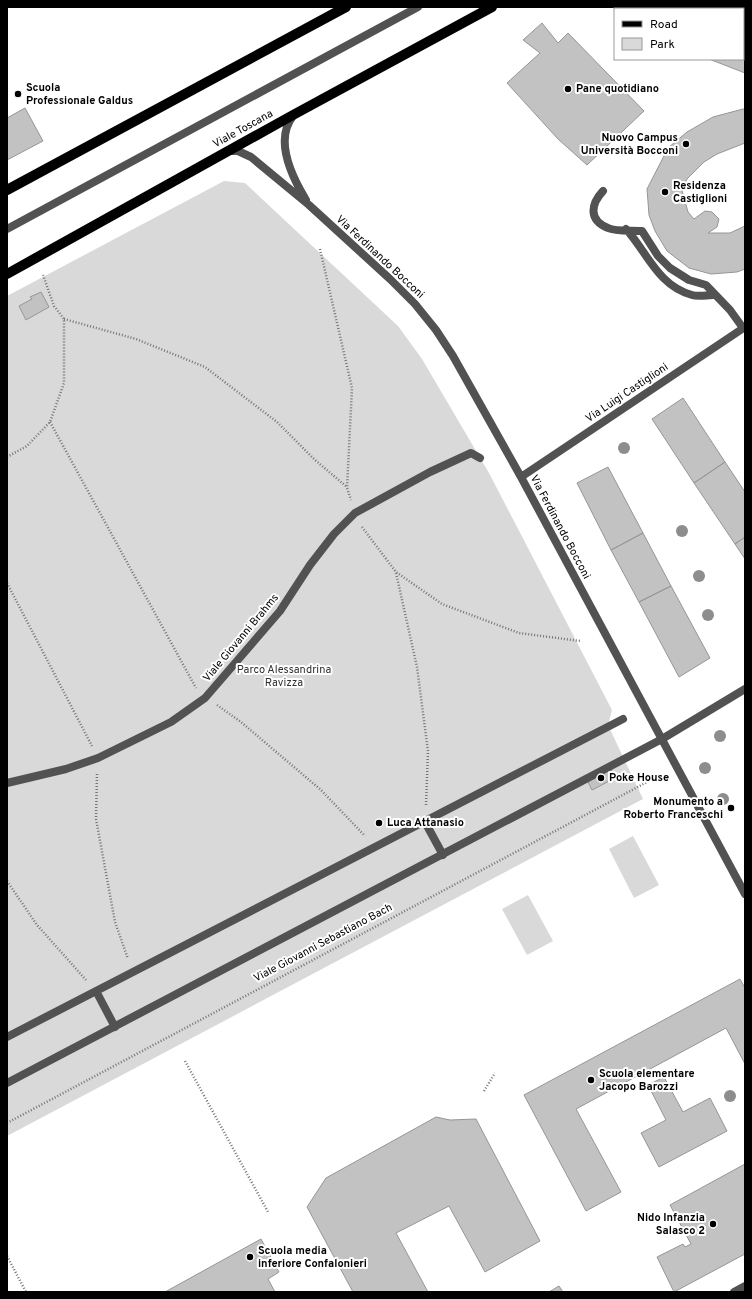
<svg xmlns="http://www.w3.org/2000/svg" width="752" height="1299" font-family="Overpass,sans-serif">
<rect width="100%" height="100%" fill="#fff"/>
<path fill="#d9d9d9" d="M224 181 245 183 398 326 422 359 489 473 612 710 608 725 643 799 7 1136V296Z
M633 836 659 885 634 898 609 849Z
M528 895 553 941 527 955 502 909Z"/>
<path fill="#c2c2c2" stroke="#969696" d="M667 7H745V73L709 59H743V9H667Z
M542 23 558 43 568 33 644 111 587 165 558 139 507 83 540 53 523 40Z
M25 108 43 141 7 160V118Z
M743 109H745V143L717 154 704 162 687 179 682 190 688 212 694 219 705 211 712 212 719 219 717 227 708 233H730L745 226V269L737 272 711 274 689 268 667 251 655 231 649 215 647 189 668 148 687 132 713 117Z
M41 292 49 307 26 320 19 306 32 299 30 297Z
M683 398 725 462 694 483 652 419Z
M725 462 745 492V537L735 544 694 483Z
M608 467 643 533 611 550 577 483Z
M643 533 671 586 639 602 611 550Z
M745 537V559L735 544Z
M671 586 710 658 679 677 639 602Z
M610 768 615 778 592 790 587 780Z
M740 979 745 988V1064L726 1028 576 1109 621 1192 586 1211 524 1095Z
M664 1077 683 1112 710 1098 727 1131 659 1167 641 1133 666 1120 648 1085Z
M436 1117 450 1120 476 1119 540 1241 485 1272 449 1206 396 1233 428 1292H353L307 1207 326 1178Z
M745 1164V1254L674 1292 657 1257 683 1244 685 1247 691 1244 670 1205Z
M261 1239 279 1272 268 1279 275 1292H165Z
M559 1286 563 1292H549Z"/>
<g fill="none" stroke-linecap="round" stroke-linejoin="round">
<path stroke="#747474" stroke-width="2.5" stroke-dasharray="1 2" stroke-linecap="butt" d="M320 249 352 388 347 488 351 500
M64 319 136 339 205 367 277 422 315 460 347 487
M50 422 196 688
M7 457 27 446 50 422 64 383V319L54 306 43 275
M362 527 396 572 442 604 519 633 580 641
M396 573 417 667 428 751 426 805
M7 583 92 746
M217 705 241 722 321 790 365 836
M97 774 96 819 115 922 128 959
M7 881 37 925 86 980
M185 1061 268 1212
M484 1091 495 1073
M7 1123 649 781
M7 1256 26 1292"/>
<path stroke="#525252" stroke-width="8" d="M603 191C591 204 588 220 608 228 616 232 633 230 642 231L658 256 670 268 689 280 706 285 730 310 743 328
M7 229 418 7
M626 229C647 252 658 286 692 295 698 297 707 295 713 295"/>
<path stroke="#525252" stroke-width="8" d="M7 783 66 769 98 758 171 722 205 698 280 611 310 565 334 534 355 513 430 472 471 453 480 458
M425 822 443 855
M96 991 115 1027
M7 1037 623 719
M7 1083 662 739"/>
<path stroke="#525252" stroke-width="8" d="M293 116C274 140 292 177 306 200
M229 151H238L251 157 309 205 390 279 415 304 436 330 453 356 521 477 745 894
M521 477 745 327
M662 739 745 689
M734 1292 745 1286"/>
<path stroke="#000" stroke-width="10" d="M7 190 346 7
M7 274 293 115 492 7"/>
</g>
<g fill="#8d8d8d">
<circle cx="624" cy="448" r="6"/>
<circle cx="682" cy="531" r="6"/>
<circle cx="699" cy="576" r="6"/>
<circle cx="708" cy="615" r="6"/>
<circle cx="720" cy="736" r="6"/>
<circle cx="705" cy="768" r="6"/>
<circle cx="723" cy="799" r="6"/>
<circle cx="730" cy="1096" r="6"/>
</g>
<g fill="#000" stroke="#fff" stroke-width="1.5">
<circle cx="568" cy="89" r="4"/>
<circle cx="18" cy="94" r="4"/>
<circle cx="686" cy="144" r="4"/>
<circle cx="665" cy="192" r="4"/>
<circle cx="601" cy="778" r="4"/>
<circle cx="731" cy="808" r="4"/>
<circle cx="379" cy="823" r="4"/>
<circle cx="591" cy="1080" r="4"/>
<circle cx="713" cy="1224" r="4"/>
<circle cx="250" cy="1257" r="4"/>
</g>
<g text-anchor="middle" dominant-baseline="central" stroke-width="4" stroke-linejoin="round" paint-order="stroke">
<g font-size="11" font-weight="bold" fill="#000" stroke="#fff" text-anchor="start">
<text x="26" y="88">Scuola<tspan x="26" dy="13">Professionale Galdus</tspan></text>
<text x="576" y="89">Pane quotidiano</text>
<text x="678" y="138" text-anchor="end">Nuovo Campus<tspan x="678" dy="13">Università Bocconi</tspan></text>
<text x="673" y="186">Residenza<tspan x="673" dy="13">Castiglioni</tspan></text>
<text x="609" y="778">Poke House</text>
<text x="723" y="802" text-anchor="end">Monumento a<tspan x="723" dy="13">Roberto Franceschi</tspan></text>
<text x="387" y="823">Luca Attanasio</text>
<text x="599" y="1074">Scuola elementare<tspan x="599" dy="13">Jacopo Barozzi</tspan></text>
<text x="705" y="1218" text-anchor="end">Nido Infanzia<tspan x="705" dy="13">Salasco 2</tspan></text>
<text x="258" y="1251">Scuola media<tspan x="258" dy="13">inferiore Confalonieri</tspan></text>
</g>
<g font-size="11" fill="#000" stroke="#fff">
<text transform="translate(243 129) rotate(-29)">Viale Toscana</text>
<text transform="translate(380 257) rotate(43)">Via Ferdinando Bocconi</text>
<text transform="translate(627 393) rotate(-34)">Via Luigi Castiglioni</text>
<text transform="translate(560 527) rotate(62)">Via Ferdinando Bocconi</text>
<text transform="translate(241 638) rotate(-50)">Viale Giovanni Brahms</text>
<text transform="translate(323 943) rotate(-28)">Viale Giovanni Sebastiano Bach</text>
</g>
<g font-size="11" fill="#303030" stroke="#fff">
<text x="284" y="670">Parco Alessandrina<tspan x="284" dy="13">Ravizza</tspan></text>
</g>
</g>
<rect width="752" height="1299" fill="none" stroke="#000000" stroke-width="16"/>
<rect x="614" y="8" width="130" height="52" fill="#ffffff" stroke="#999999"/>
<rect x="622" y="21" width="20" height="6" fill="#000000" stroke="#999999"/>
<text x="650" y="28" font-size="12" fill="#000000">Road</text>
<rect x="622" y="38" width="20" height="12" fill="#d9d9d9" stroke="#999999"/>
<text x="650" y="48" font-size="12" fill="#000000">Park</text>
</svg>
